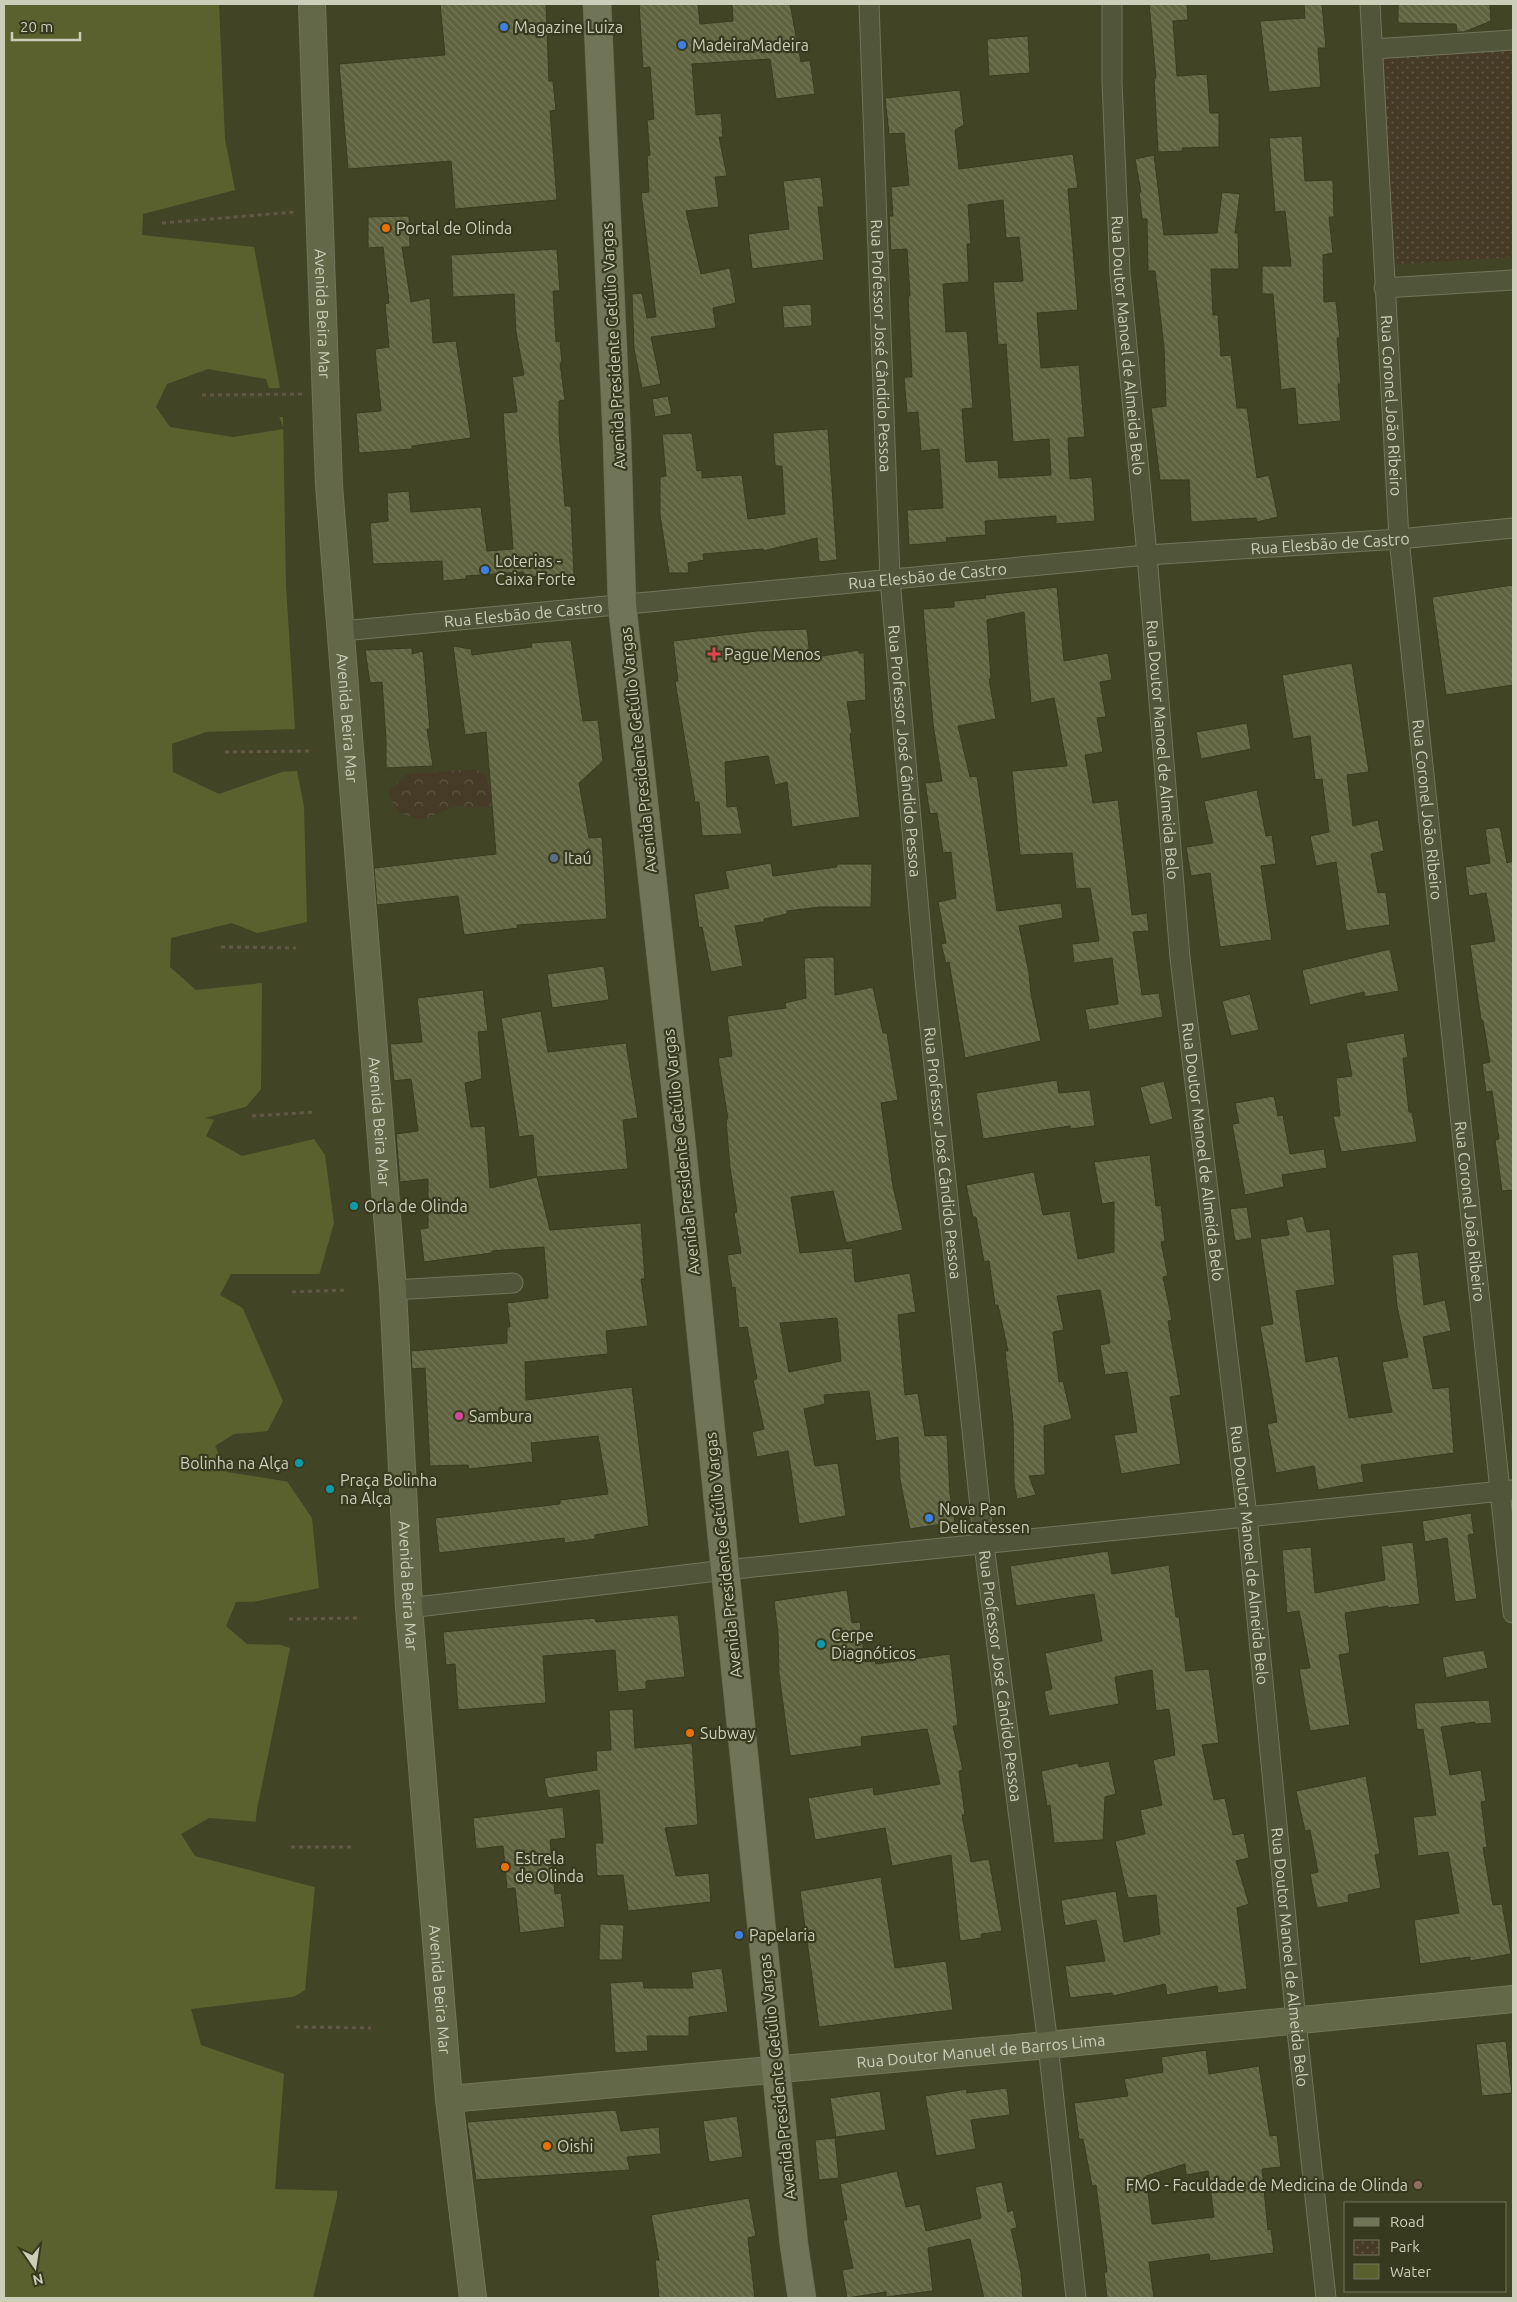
<svg xmlns="http://www.w3.org/2000/svg" width="1517" height="2302" font-family="Ubuntu,sans-serif">
<defs>
<pattern id="forest-crowns" width="20" height="18" patternUnits="userSpaceOnUse" patternTransform="scale(1.25)"><rect width="20" height="18" fill="#463b27"/><path d="M2 6a3 3 0 1 1 6 0M12 15a3 3 0 1 1 6 0" fill="none" stroke="#5f5644"/></pattern>
<pattern id="park-dots" width="8" height="8" patternUnits="userSpaceOnUse" patternTransform="scale(1.25)"><rect width="8" height="8" fill="#463b27"/><path d="M2 2h.1M6 6h.1" fill="none" stroke="#5f5644" stroke-width="1.8" stroke-linecap="round"/></pattern>
<pattern id="building-back-hatch" width="6" height="6" patternUnits="userSpaceOnUse" patternTransform="scale(1.25)"><rect width="6" height="6" fill="#5f633f"/><path d="M-1 5l2 2M0 0l6 6M5-1l2 2" fill="none" stroke="#757859"/></pattern>
</defs>
<rect width="100%" height="100%" fill="#424525"/>
<path fill="url(#forest-crowns)" d="M476 769 486 776 493 806 471 808 457 806 421 820 398 812 388 792 407 774Z"/>
<path fill="url(#park-dots)" d="M1513 45V257L1392 265 1384 56Z"/>
<path fill="#5a612e" d="M4 4H219L225 139 235 190 143 214 142 235 254 247 280 388 189 391 195 419 212 417H283L286 586 295 729 206 732V761L212 776 297 771 304 807 307 922 189 948 222 968 262 982 282 1097 205 1118 314 1139 325 1155 334 1223 318 1279 237 1295 283 1401 264 1438 267 1452 312 1518 319 1588 253 1602 252 1635 290 1648 257 1809 254 1837 315 1886 305 1990 279 2006V2034L338 2037 337 2197 313 2298H4Z"/>
<path fill="#424525" d="M208 369 266 379 270 391 192 394 197 416 278 414 284 429 233 437 170 427 156 407 167 384Z
M206 732 215 734H208L209 761 213 774 283 770 282 772 219 794 173 772 172 744Z
M232 923 262 935 195 949 223 966 264 981 285 1097 215 1118 217 1115 246 1107 261 1089 262 983 196 990 170 967 171 938Z
M215 1118 314 1136V1139L242 1156 206 1136Z
M231 1274H322L319 1281 241 1296 246 1310 220 1295Z
M270 1431 266 1438 269 1451 290 1482 227 1472 215 1446 234 1434Z
M269 1601 255 1604 254 1633 289 1645 247 1644 226 1626 236 1602Z
M209 1818 258 1822 256 1836 317 1884 318 1888 195 1856 181 1834Z
M301 1996 282 2007 281 2031 338 2035 341 2037 340 2191 275 2189 284 2074 201 2045 191 2009Z"/>
<path fill="url(#building-back-hatch)" stroke="#393c20" fill-rule="evenodd" d="M440 4H546L549 81H553L556 110 550 111 557 200 455 209 451 161 348 169 339 64 445 55Z
M639 4H698L700 24 733 21 732 4H790L801 62 810 60 815 94 776 99 770 59 692 64 696 115 721 113 723 137H719L727 176 715 177 719 207 686 211 701 274 730 268 736 303 713 308 716 328 651 337 661 384 642 388 634 349 632 294 642 293 647 318 656 317 641 193 649 192 647 156 650 155 647 120 654 119 650 67 643 68Z
M1149 4H1187L1188 20 1173 21 1177 76 1207 74 1210 113H1219V147L1182 148 1183 151 1158 152 1154 78H1156Z
M1304 4H1322L1326 48H1318L1321 87 1269 92 1260 21 1305 18Z
M1398 4H1490L1491 21 1464 32H1457L1456 24 1398 23Z
M1028 36 1030 73 989 76 987 39Z
M960 90 964 125 955 130 959 169 1073 154 1078 188 1068 189 1078 310 1037 313 1041 368 1079 365 1085 437 1068 438 1070 479 1092 477 1095 521 1056 524V516L985 521 986 535 946 538 947 542 909 545 907 510 943 508 939 449 921 451 918 412 907 413 904 377H912L908 296H910L907 249 891 250 889 216H893L891 187 909 185 904 133 889 134 885 98ZM1003 200 1006 238 1019 237 1023 281 993 282 998 345 1006 344 1013 442 1049 439 1051 475 999 478 998 460 966 462 962 409 973 408 967 331 946 332 943 284 969 282 967 244H971L968 205Z
M1302 136 1305 181 1333 180 1334 217H1329L1333 253 1323 255 1324 302 1336 301 1340 338H1337L1341 384H1338L1341 421 1298 425 1295 388 1281 390 1273 294H1262V266H1291L1285 211 1275 212 1269 138Z
M1154 155 1164 235 1217 233 1222 192 1240 194 1235 233H1238L1239 269H1211L1213 315H1218L1221 356 1231 355 1237 408H1247L1257 478 1269 475 1278 517 1257 522 1256 518 1191 522 1189 480H1160L1151 408 1166 406 1164 347 1155 271H1148L1147 221V219H1142L1139 192H1141L1135 159Z
M821 177 824 207H818L824 260 752 269 748 234 789 229 783 181Z
M409 216 410 247H402L411 302 430 298 433 343 456 341 471 438 412 446V449L359 453 356 413 381 411 375 349 389 347 385 304 389 303 383 247 368 248V217Z
M557 249 560 291H553L556 342 560 341 562 363H560L565 400 559 401V431L565 506H571L574 575 524 577 523 572 466 576V579L443 581 442 561 373 564 370 523 388 521 387 493 409 491 411 512 481 507 487 551 513 549 503 413 517 412 512 377 524 375 516 332 514 294 453 297 451 255Z
M811 304 812 326 784 328 782 306Z
M668 396 672 414 655 417 652 399Z
M828 429 837 560 819 562 817 538 763 551V549L703 554 704 560 688 563 689 573H669L660 515V477L666 476 662 434 692 433 697 471 702 470V478L742 475 748 519 785 514 782 466H775L773 433Z
M1513 585V685L1446 695 1432 597Z
M1057 587 1064 661 1108 653 1112 680 1100 682 1106 717 1097 718 1103 752 1085 755 1093 803 1118 800 1132 915 1147 913 1149 931 1133 932 1142 995 1159 993 1163 1017 1089 1030 1085 1009 1118 1004 1112 958 1074 963 1072 944 1099 941 1090 888 1076 889 1072 853 1020 855 1012 771 1067 766 1054 698 1031 703 1024 612 987 620 991 679H989L996 719 958 726 970 777 977 776 997 911 1061 903 1063 918 1019 926 1029 973 1031 994 1041 1041 965 1058 949 962 946 963 941 944 946 943 938 902 956 898 951 852 943 853 937 813 930 814 925 783 942 781 933 724 923 609 954 607V601L986 598 985 595Z
M807 629 810 658 859 650V653H864L866 700 847 702 852 733 850 734 860 817 792 827 787 782 775 785 768 756 725 762 727 807 737 806 742 834 702 836 699 802H695L675 681H678L673 641 757 631Z
M571 640 583 721 598 720 603 761 579 783 589 838 602 837 607 919 517 925 518 928 464 935 458 896 377 905 374 868 496 854 486 732 465 735 453 646 471 649 472 655 532 647 531 643Z
M412 648V654L423 651 430 729H427L433 766 386 768V739L382 682 370 683 365 650Z
M1352 663 1369 772 1347 775 1353 826 1378 820 1384 851 1371 854 1378 893 1386 892 1390 925 1346 931 1336 862 1316 866 1310 836 1329 832 1322 779 1315 780 1310 736 1293 739 1282 675Z
M1247 723 1251 749 1201 759 1196 732Z
M1257 790 1266 836 1272 835 1276 864 1261 866 1272 940 1220 947 1210 873 1191 876 1186 847 1213 843 1204 801Z
M1500 827 1507 863 1513 861V1190L1502 1191 1495 1140 1499 1139 1492 1091 1486 1092 1482 1064 1490 1062 1483 1021 1481 1019 1470 945 1495 941 1486 893 1469 896 1465 867 1490 863 1485 829Z
M771 863 773 876 837 867V864H872L871 907H820L787 911V914L764 919V922L735 926 743 966 711 972 702 927 699 928 694 894 729 888 725 871Z
M1390 949 1399 991 1365 997 1364 992 1310 1005 1302 970Z
M834 957 835 995 873 987 883 1033H887L898 1100 881 1103 893 1186 903 1230 846 1243 833 1191 791 1197 800 1253 852 1248 855 1282 910 1273 916 1312 898 1315 905 1395 918 1393 925 1436 947 1435 950 1494 955 1522 910 1529 900 1480 898 1437 876 1441 869 1391 824 1395 825 1404 804 1409 815 1466 838 1463 846 1516 799 1524 788 1451 757 1457 752 1432 764 1429 753 1380 757 1379 747 1327 739 1328 735 1287 732 1288 727 1255 741 1253 734 1213 737 1212 730 1168 726 1119H728L718 1058 732 1056 727 1016 786 1008 785 1003 806 998 804 958ZM837 1318 841 1361 789 1372 780 1323Z
M604 966 609 1000 552 1008 547 974Z
M483 990 488 1031 478 1032 482 1079 465 1083 471 1127 485 1126 490 1188 537 1177 550 1230 641 1223 645 1279H641L648 1326 606 1331 608 1354 525 1362 526 1400 632 1387 649 1526 595 1535V1539L565 1543 564 1538 439 1553 435 1518 560 1504V1500L608 1494 598 1436 531 1443 533 1462 469 1469 468 1465 430 1466 425 1368 412 1369 411 1351 507 1343V1327H510L507 1303 548 1298 544 1247 492 1251V1253L424 1262 420 1229 428 1228V1179L400 1182 396 1134 418 1131 411 1079 394 1081 390 1044 422 1042 417 998Z
M1250 994 1259 1030 1231 1036 1222 1001Z
M541 1011 548 1052 626 1043 638 1118 623 1120 628 1169 537 1177 533 1135 519 1137 501 1018Z
M1404 1033 1408 1058H1403L1409 1112H1412L1417 1142 1341 1152 1333 1116H1340L1336 1078 1352 1076 1346 1043Z
M1057 1080 1059 1093 1090 1090 1095 1126 1070 1129V1126L983 1139 976 1093Z
M1164 1081 1173 1119 1150 1125 1140 1087Z
M1274 1096 1278 1116 1283 1115 1290 1154 1324 1149 1327 1168 1282 1175 1284 1187 1245 1195 1232 1124 1239 1123 1235 1103Z
M1150 1155 1156 1206 1161 1205 1165 1241 1161 1242 1168 1276 1163 1277 1172 1320 1168 1321 1181 1395 1170 1397 1181 1464 1121 1474 1114 1435 1137 1432 1127 1372 1105 1375 1100 1345 1110 1343 1100 1290 1057 1296 1064 1330 1053 1332 1059 1382 1063 1381 1072 1419 1044 1426 1045 1475 1029 1476 1036 1495 1017 1499 1014 1484 1013 1422 1005 1351H1008L998 1305H995L989 1261 984 1262 976 1217H973L966 1185 1034 1172 1043 1215 1070 1211 1078 1259 1114 1252V1202L1102 1204 1094 1162Z
M1247 1207 1252 1238 1235 1241 1230 1209Z
M1303 1216 1307 1232 1330 1229 1335 1285 1296 1291 1306 1362 1338 1356 1349 1418 1392 1412 1382 1362 1408 1357 1397 1306 1392 1255 1418 1252 1424 1305 1445 1300 1451 1331 1423 1337 1433 1389 1449 1387 1454 1453 1361 1465 1364 1482 1318 1490 1314 1466 1276 1473 1267 1424 1277 1422 1260 1326 1273 1324 1260 1239 1289 1235 1286 1220Z
M1471 1513 1474 1534 1468 1535 1477 1599 1455 1602 1447 1538 1425 1542 1422 1521Z
M1413 1542 1420 1604 1388 1608V1606L1345 1613 1350 1653 1339 1655 1350 1725 1310 1731 1299 1669 1310 1668 1299 1611 1287 1613 1282 1550 1311 1547 1315 1593 1385 1580 1381 1546Z
M1108 1551 1112 1574 1169 1565 1176 1617H1179L1186 1671 1209 1669 1219 1743 1202 1745 1214 1800 1225 1798 1233 1835 1244 1833 1249 1858 1236 1861 1249 1904 1237 1908 1247 1989 1218 1993 1217 1986 1167 1995 1165 1984 1113 1996 1112 1993 1070 1998 1065 1966 1105 1961 1096 1920 1065 1926 1061 1900 1116 1891 1124 1942 1160 1934 1156 1895 1128 1898 1115 1841 1145 1834 1140 1810 1162 1805 1153 1760 1175 1755 1169 1709 1156 1711 1152 1670 1115 1677 1119 1704 1049 1716 1044 1691 1052 1689 1045 1653 1102 1641 1094 1594 1016 1606 1010 1566Z
M847 1590 852 1623 860 1622 865 1662 875 1661 876 1664 950 1654 958 1726H953L963 1770 959 1771 965 1815H962L971 1862 989 1859 1002 1931 981 1934 982 1938 960 1941 951 1855 892 1866 885 1828 815 1840 808 1798 873 1787 874 1795 940 1784 927 1729 861 1737 862 1746 790 1756 779 1674 778 1633 774 1601Z
M678 1615 685 1677 646 1681V1689L618 1692 615 1650 543 1656 546 1703 458 1710 455 1664 446 1665 443 1632 595 1618 596 1622Z
M1484 1650 1488 1668 1446 1678 1442 1657Z
M1489 1700 1492 1723 1475 1724V1722L1441 1727 1450 1775 1481 1770 1486 1801 1481 1802 1487 1847 1483 1848 1493 1905 1502 1904 1511 1954 1470 1961V1957L1420 1964 1414 1920 1459 1913 1448 1852 1418 1856 1413 1817 1436 1815 1423 1729 1417 1730 1414 1703Z
M633 1709 635 1748 692 1743 698 1825 665 1828 676 1876 709 1873 711 1902 628 1911 623 1875 597 1876 595 1843H603L599 1790 548 1798 544 1778 597 1770 596 1751 611 1750 609 1710Z
M1109 1761 1116 1794 1105 1797 1103 1840 1054 1843 1050 1805 1047 1806 1041 1771 1078 1763 1079 1767Z
M1366 1776 1380 1854 1375 1855 1381 1888 1348 1895 1349 1902 1317 1908 1310 1874 1318 1872 1310 1830 1305 1831 1296 1791Z
M563 1807 566 1838 550 1840 555 1894 561 1893 565 1927 520 1933 515 1888 507 1889 503 1846 476 1849 473 1818Z
M881 1877 895 1968 946 1961 953 2010 819 2027 800 1891Z
M600 1924 624 1925 622 1960H599Z
M722 1968 728 2012 689 2017V2036H647L648 2051 615 2053 610 1983 643 1981 644 1988H693L691 1972Z
M1506 2041 1512 2093 1482 2096 1476 2044Z
M1206 2050 1209 2074 1259 2066 1270 2136 1277 2135 1281 2167 1262 2169 1268 2230 1271 2229 1274 2253 1210 2261 1209 2254 1149 2262 1154 2298H1107L1104 2272H1107L1096 2185 1092 2186 1083 2139H1079L1074 2103 1128 2096 1124 2079 1163 2072 1161 2057ZM1185 2164 1186 2175 1208 2171 1214 2217 1152 2224 1146 2176Z
M1007 2088 1010 2115 971 2120 976 2149 936 2156 925 2096 966 2089 967 2093Z
M880 2091 886 2130 836 2137 830 2098Z
M616 2110 621 2131 659 2127 661 2154 627 2157 630 2170 476 2180 467 2122Z
M737 2116 743 2157 709 2162 703 2121Z
M835 2138 839 2178 819 2180 815 2140Z
M897 2171 906 2207 920 2204 926 2231 981 2218 975 2187 1002 2182 1008 2212 1013 2210 1017 2228 1011 2229 1021 2273 1023 2298H984L970 2239 928 2248 933 2291 886 2297V2292L847 2298 842 2270 853 2268 843 2220H847L840 2184Z
M749 2198 756 2236 748 2238 755 2298H659L655 2260H659L651 2215Z"/>
<g fill="none" stroke-linecap="round" stroke-linejoin="round">
<defs>
<g id="street">
<path id="s1" d="M869 4 890 579 925 980 984 1545 1048 2045 1076 2298"/>
<path id="s2" d="M1112 4V82L1120 273 1147 555 1180 958 1247 1516 1296 2021 1326 2298"/>
<path id="s3" d="M1370 4 1399 539 1513 1613"/>
<path d="M1373 49 1513 40"/>
<path d="M1384 288 1513 280"/>
<path id="s4" d="M342 631 1147 555 1399 539 1513 528"/>
<path d="M393 1290 513 1283"/>
<path d="M409 1608 725 1570 1512 1490"/>
</g>
<g id="secondary">
<path id="s5" d="M312 4 329 485 393 1290 409 1608 449 2099 473 2298"/>
<path id="s6" d="M449 2099 1048 2045 1513 1999"/>
</g>
<path id="primary" d="M597 4 617 439 622 604 682 1148 794 2245 802 2298"/>
</defs>
<use href="#street" stroke="#72755b" stroke-width="21"/>
<use href="#secondary" stroke="#72755b" stroke-width="28"/>
<use href="#primary" stroke="#5e6146" stroke-width="29"/>
<path stroke="#625746" stroke-width="3" stroke-dasharray="4 4" stroke-linecap="butt" d="M162 223 295 212
M202 395 303 394
M225 752 310 751
M221 947 296 948
M252 1116 315 1112
M292 1292 345 1290
M289 1619 357 1618
M291 1847H355
M296 2027 371 2028"/>
<use href="#street" stroke="#51553a" stroke-width="19"/>
<use href="#secondary" stroke="#636848" stroke-width="26"/>
<use href="#primary" stroke="#717558" stroke-width="28"/>
</g>
<g fill="#3f7fe0" stroke="#373a1e" stroke-width="2">
<circle cx="504" cy="27" r="5"/>
<circle cx="682" cy="45" r="5"/>
<circle cx="485" cy="570" r="5"/>
<circle cx="929" cy="1518" r="5"/>
<circle cx="739" cy="1935" r="5"/>
</g>
<g fill="#e8710a" stroke="#373a1e" stroke-width="2">
<circle cx="386" cy="228" r="5"/>
<circle cx="690" cy="1733" r="5"/>
<circle cx="505" cy="1867" r="5"/>
<circle cx="547" cy="2146" r="5"/>
</g>
<path fill="#e0444e" stroke="#373a1e" stroke-width="2" d="M711.5 646.5h5v5h5v5h-5v5h-5v-5h-5v-5h5z"/>
<circle fill="#5c6f8a" stroke="#373a1e" stroke-width="2" cx="554" cy="858" r="5"/>
<g fill="#0f9aa8" stroke="#373a1e" stroke-width="2">
<circle cx="354" cy="1206" r="5"/>
<circle cx="299" cy="1463" r="5"/>
<circle cx="330" cy="1489" r="5"/>
<circle cx="821" cy="1644" r="5"/>
</g>
<circle fill="#d1479c" stroke="#373a1e" stroke-width="2" cx="459" cy="1416" r="5"/>
<circle fill="#8d6e63" stroke="#373a1e" stroke-width="2" cx="1418" cy="2185" r="5"/>
<g text-anchor="middle" dominant-baseline="central" stroke-width="4.5" stroke-linejoin="round" paint-order="stroke">
<g font-size="16" fill="#cbceb8" stroke="#373a1e" text-anchor="start">
<text x="514" y="27">Magazine Luiza</text>
<text x="692" y="45">MadeiraMadeira</text>
<text x="396" y="228">Portal de Olinda</text>
<text x="495" y="561">Loterias -<tspan x="495" dy="18">Caixa Forte</tspan></text>
<text x="724" y="654">Pague Menos</text>
<text x="564" y="858">Itaú</text>
<text x="364" y="1206">Orla de Olinda</text>
<text x="469" y="1416">Sambura</text>
<text x="289" y="1463" text-anchor="end">Bolinha na Alça</text>
<text x="340" y="1480">Praça Bolinha<tspan x="340" dy="18">na Alça</tspan></text>
<text x="939" y="1509">Nova Pan<tspan x="939" dy="18">Delicatessen</tspan></text>
<text x="831" y="1635">Cerpe<tspan x="831" dy="18">Diagnóticos</tspan></text>
<text x="700" y="1733">Subway</text>
<text x="515" y="1858">Estrela<tspan x="515" dy="18">de Olinda</tspan></text>
<text x="749" y="1935">Papelaria</text>
<text x="557" y="2146">Oishi</text>
<text x="1408" y="2185" text-anchor="end">FMO - Faculdade de Medicina de Olinda</text>
</g>
<g font-size="16" fill="#cbceb8" stroke="#373a1e">
<text stroke="none"><textPath href="#s5" startOffset="310">Avenida Beira Mar</textPath></text>
<text transform="translate(613 346) rotate(-93)">Avenida Presidente Getúlio Vargas</text>
<text stroke="none"><textPath href="#s1" startOffset="342">Rua Professor José Cândido Pessoa</textPath></text>
<text stroke="none"><textPath href="#s2" startOffset="342">Rua Doutor Manoel de Almeida Belo</textPath></text>
<text stroke="none"><textPath href="#s3" startOffset="402">Rua Coronel João Ribeiro</textPath></text>
<text stroke="none"><textPath href="#s4" startOffset="992">Rua Elesbão de Castro</textPath></text>
<text stroke="none"><textPath href="#s4" startOffset="588">Rua Elesbão de Castro</textPath></text>
<text stroke="none"><textPath href="#s4" startOffset="182">Rua Elesbão de Castro</textPath></text>
<text stroke="none"><textPath href="#s5" startOffset="715">Avenida Beira Mar</textPath></text>
<text stroke="none"><textPath href="#s2" startOffset="748">Rua Doutor Manoel de Almeida Belo</textPath></text>
<text transform="translate(638 750) rotate(-96)">Avenida Presidente Getúlio Vargas</text>
<text stroke="none"><textPath href="#s1" startOffset="748">Rua Professor José Cândido Pessoa</textPath></text>
<text stroke="none"><textPath href="#s3" startOffset="808">Rua Coronel João Ribeiro</textPath></text>
<text stroke="none"><textPath href="#s5" startOffset="1120">Avenida Beira Mar</textPath></text>
<text transform="translate(681 1152) rotate(-96)">Avenida Presidente Getúlio Vargas</text>
<text stroke="none"><textPath href="#s2" startOffset="1152">Rua Doutor Manoel de Almeida Belo</textPath></text>
<text stroke="none"><textPath href="#s1" startOffset="1152">Rua Professor José Cândido Pessoa</textPath></text>
<text stroke="none"><textPath href="#s3" startOffset="1212">Rua Coronel João Ribeiro</textPath></text>
<text transform="translate(723 1555) rotate(-96)">Avenida Presidente Getúlio Vargas</text>
<text stroke="none"><textPath href="#s2" startOffset="1558">Rua Doutor Manoel de Almeida Belo</textPath></text>
<text stroke="none"><textPath href="#s5" startOffset="1585">Avenida Beira Mar</textPath></text>
<text stroke="none"><textPath href="#s1" startOffset="1678">Rua Professor José Cândido Pessoa</textPath></text>
<text stroke="none"><textPath href="#s2" startOffset="1962">Rua Doutor Manoel de Almeida Belo</textPath></text>
<text stroke="none"><textPath href="#s5" startOffset="1990">Avenida Beira Mar</textPath></text>
<text stroke="none"><textPath href="#s6" startOffset="534">Rua Doutor Manuel de Barros Lima</textPath></text>
<text transform="translate(777 2077) rotate(-96)">Avenida Presidente Getúlio Vargas</text>
</g>
</g>
<rect width="1517" height="2302" fill="none" stroke="#cbceb8" stroke-width="10"/>
<rect x="1344" y="2202" width="162" height="90" fill="#373a1e" stroke="#72755c"/>
<rect x="1354" y="2218" width="25" height="8" fill="#717558" stroke="#72755c"/>
<text x="1390" y="2227" font-size="15" fill="#cbceb8">Road</text>
<rect x="1354" y="2240" width="25" height="15" fill="url(#park-dots)" stroke="#72755c"/>
<text x="1390" y="2252" font-size="15" fill="#cbceb8">Park</text>
<rect x="1354" y="2264" width="25" height="15" fill="#5a612e" stroke="#72755c"/>
<text x="1390" y="2277" font-size="15" fill="#cbceb8">Water</text>
<g transform="translate(35 2267) rotate(167)" stroke="#373a1e" stroke-width="4" paint-order="stroke">
<path d="M0-4L9 19L0 12L-9 19Z" fill="#cbceb8"/>
<text y="-8" font-size="14" font-weight="bold" text-anchor="middle" fill="#cbceb8">N</text>
</g>
<path d="M12 32v8h68v-8" fill="none" stroke="#cbceb8" stroke-width="2.5"/>
<text x="20" y="32" font-size="15" fill="#cbceb8" stroke="#373a1e" stroke-width="4" paint-order="stroke">20 m</text>
</svg>
